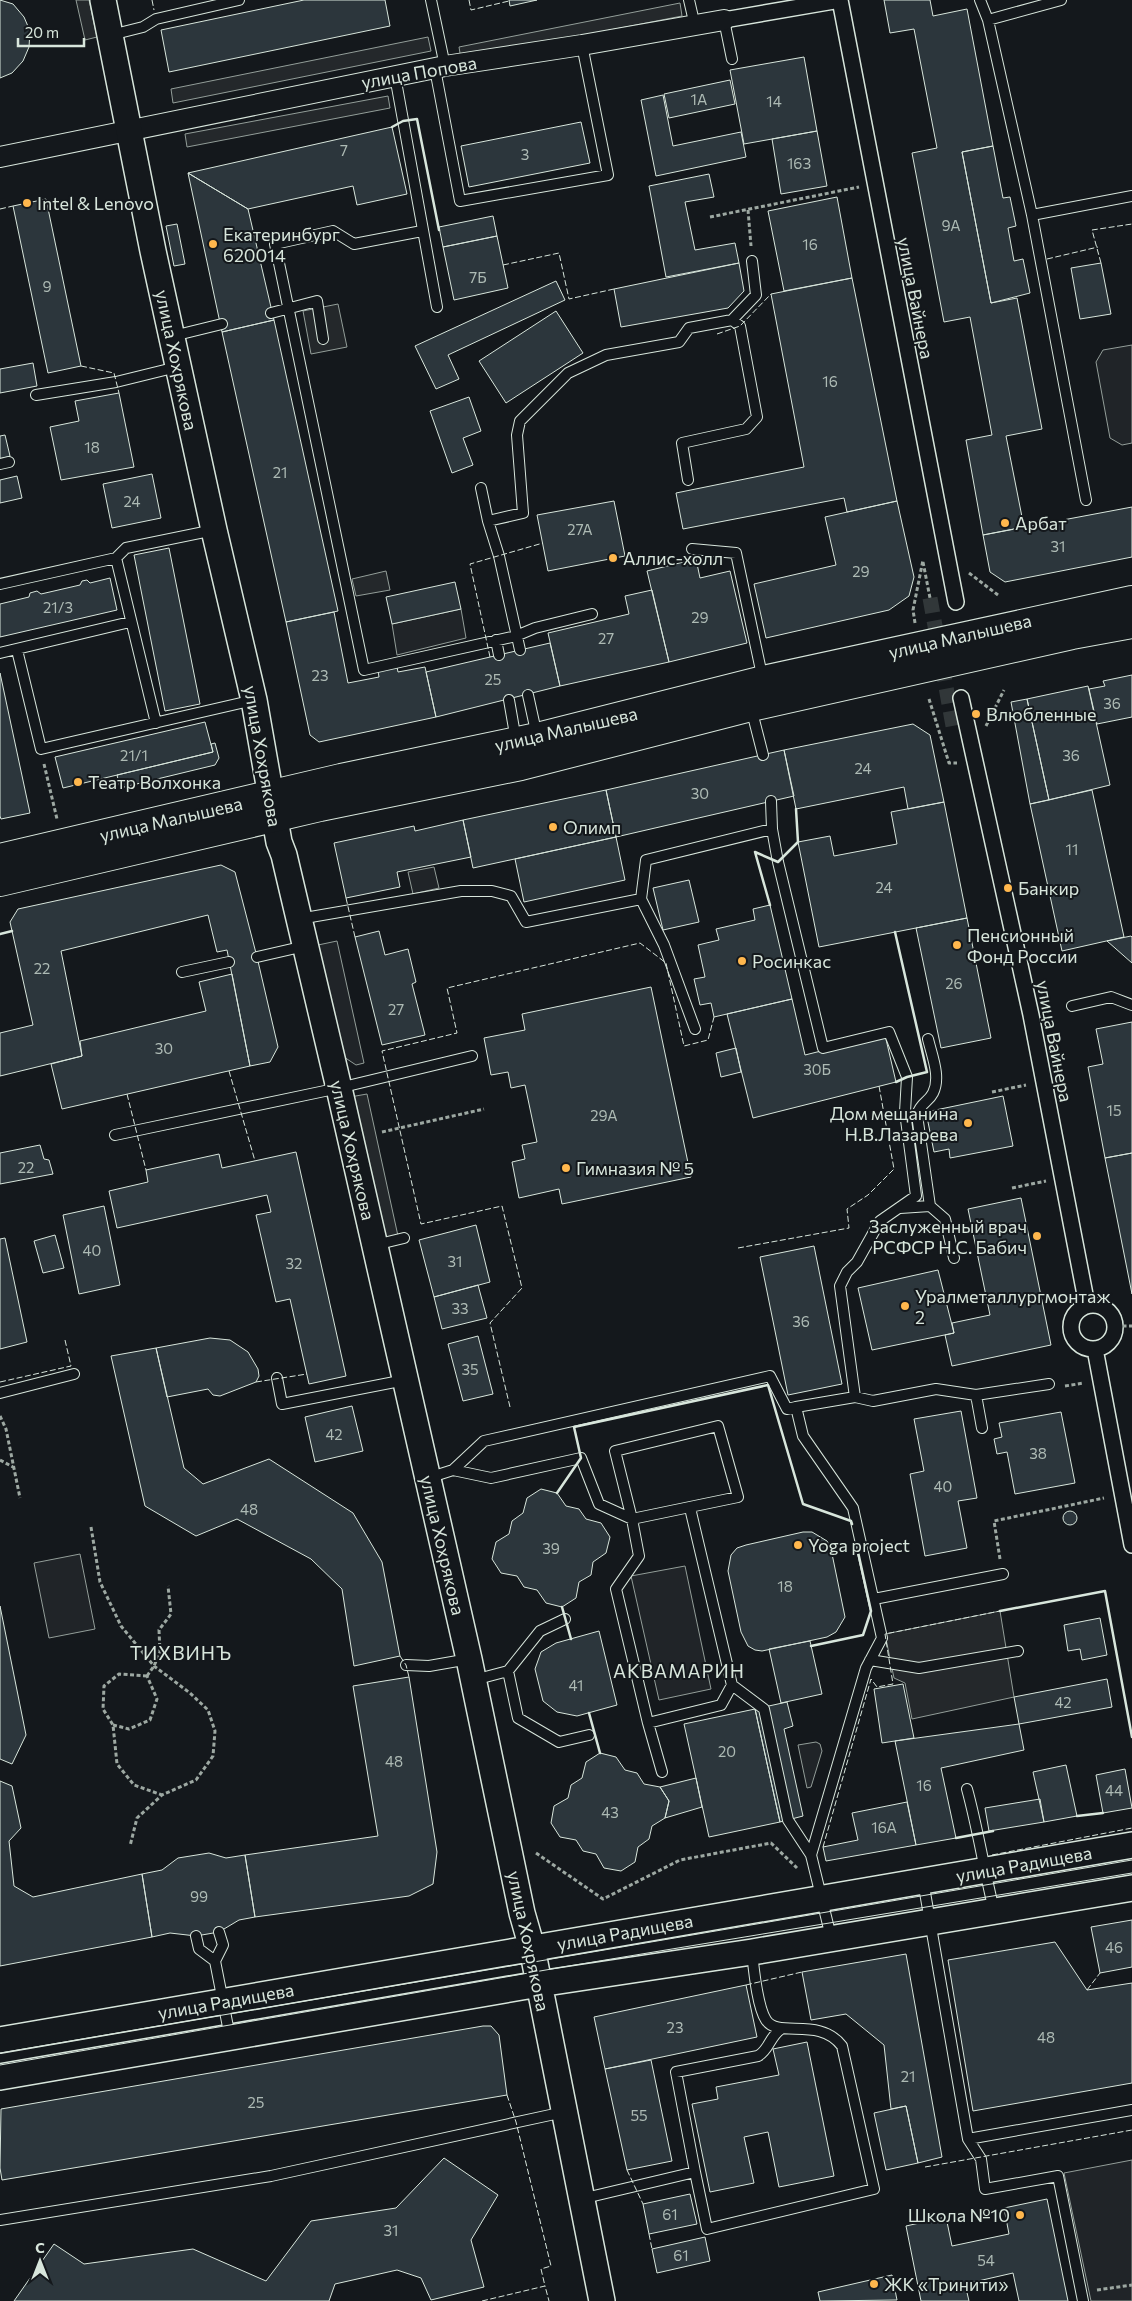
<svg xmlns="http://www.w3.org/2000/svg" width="1132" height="2301" font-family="Commissioner,sans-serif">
<rect width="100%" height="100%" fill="#14181c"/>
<path fill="#202428" stroke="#939e99" d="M1132 345V443L1122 445 1110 438 1096 362 1103 350Z
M461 609 466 638 397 655 392 624Z
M434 867 439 888 413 894 408 872Z
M337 941 364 1063 356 1065 344 1057 318 945Z
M80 1554 95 1629 49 1638 34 1563Z
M685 1566 711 1689 659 1700 631 1576Z
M816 1742 820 1744 822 1751 811 1787 807 1788 798 1745Z
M1132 2160V2301H1091L1064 2173Z"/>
<path fill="#24282b" stroke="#939e99" d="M76 0H89L97 37 85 40Z
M680 3 682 16 461 59 459 47Z
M428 37 431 51 173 103 171 89Z
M388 96 390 108 187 147 185 134Z
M338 304 347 347 311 354 303 311Z
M386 571 390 590 356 596 352 579Z
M367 1094 398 1236 381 1239 350 1097Z
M1000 1611 1014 1697 912 1719 905 1683 894 1678 885 1634Z"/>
<path fill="#2c363c" stroke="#d8e6dc" d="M0 0 13 4 24 17 30 31 29 47 23 61 12 73 0 78Z
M304 0H385L390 26 169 72 161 30Z
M509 0H537L510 6Z
M884 0H930L933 16 967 9 993 146 962 152 991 303 1017 298 1042 429 1006 436 1024 527 983 535 966 440 992 435 970 317 944 322 912 153 937 148 914 29 890 33Z
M804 57 817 131 744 144 730 70Z
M730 80 735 104 669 118 664 94Z
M663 95 673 146 741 132 746 157 656 176 641 100Z
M581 122 590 163 469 187 461 146Z
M392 127 407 194 357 205 353 186 248 209 188 173Z
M817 131 827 186 781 194 772 139Z
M993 146 1003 198 1010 197 1016 226 1008 228 1014 261 1023 259 1030 293 991 303 962 152Z
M188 173 248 209 274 320 222 332Z
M709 174 714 197 685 202 695 250 735 243 739 263 666 277 649 186Z
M837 197 852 278 784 291 768 211Z
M46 199 81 366 48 373 13 206Z
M493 216 497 236 443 247 439 227Z
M177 224 185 264 174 266 166 226Z
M497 236 508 288 454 300 443 247Z
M739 263 744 291 728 308 621 327 614 289Z
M1101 263 1111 314 1080 319 1071 268Z
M852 278 897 501 847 512 844 498 683 529 676 493 804 467 771 294Z
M556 281 565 300 448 355 459 379 436 389 415 346Z
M556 311 583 353 506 403 479 361Z
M274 320 338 611 286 622 222 332Z
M33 363 37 386 0 393V369Z
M119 393 134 467 61 480 50 427 79 421 75 401Z
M469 397 481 431 463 438 473 465 452 473 430 411Z
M5 435 10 456 0 459V436Z
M152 474 161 518 112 528 103 484Z
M17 476 22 498 0 503V480Z
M614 501 625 556 548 571 537 515Z
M897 501 914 577 909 596 889 610 766 638 754 584 836 565 825 517Z
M1132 507V557L1005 582 990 572 983 535Z
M169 548 200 704 165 711 134 555Z
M696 559 700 578 730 571 747 643 669 662 647 571Z
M110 578 117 610 0 637V604L29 597 30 593 37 591 41 594 80 585 82 581 87 580 90 583Z
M455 582 461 609 392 624 386 597Z
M652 590 669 662 560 686 548 633 629 614 625 596Z
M334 612 348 683 379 677 378 671 397 667 398 672 425 667 436 717 319 742 310 735 286 622Z
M550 643 560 686 436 717 426 672Z
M0 673 30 813 1 819 0 816Z
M1132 675V717L1097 724 1089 689 1105 686 1103 681Z
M1088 686 1110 785 1049 800 1027 699Z
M1027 699 1049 800 1030 804 1011 702Z
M205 722 213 752 63 788 55 757Z
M913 724 930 735 944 802 908 809 904 787 796 809 784 750Z
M215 743 219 758 215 765 120 788 117 775 213 752 211 744Z
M784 750 794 796 616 837 606 790Z
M606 790 616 837 473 868 463 820Z
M1092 790 1124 937 1062 951 1030 804Z
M944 802 967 918 819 947 798 842 830 836 834 856 897 844 891 812Z
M463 820 471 857 397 872 400 887 346 898 334 843 414 826 415 831Z
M616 837 625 880 524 902 515 859Z
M221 865 235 872 257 957 278 1047 270 1062 250 1066 227 950 217 952 208 915 61 951 82 1056 0 1076V1033L33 1025 10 922 18 909Z
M689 880 699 922 663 930 653 888Z
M770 905 792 999 714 1017 711 1003 700 1005 694 979 705 977 698 945 719 940 716 929 755 920 753 909Z
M967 918 991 1038 941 1048 916 928Z
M379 931 385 955 408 949 416 982 412 984 425 1035 382 1045 355 937Z
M1131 936 1132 937V963L1107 941Z
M232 974 250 1066 62 1109 51 1064 82 1056 80 1041 206 1011 199 982Z
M651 987 691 1177 562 1204 559 1189 519 1198 512 1162 525 1159 522 1145 537 1142 525 1085 511 1088 508 1072 491 1075 484 1038 525 1030 522 1014Z
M792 999 805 1055 885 1035 896 1082 753 1118 727 1014Z
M1132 1022V1153L1105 1158 1088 1067 1103 1064 1096 1029Z
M736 1048 741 1072 721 1077 716 1053Z
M1003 1096 1013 1146 950 1158 949 1149 934 1152 926 1112Z
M40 1145 44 1159 49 1160 53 1174 0 1184V1153Z
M296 1152 346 1376 309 1384 290 1299 276 1302 256 1215 271 1212 267 1195 117 1228 109 1191 148 1182 146 1170 219 1154 222 1168Z
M1132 1153V1294L1105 1158Z
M1021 1198 1051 1345 952 1366 945 1335 954 1333 952 1323 990 1315 968 1209Z
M104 1206 120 1285 79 1294 63 1215Z
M476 1225 490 1282 434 1297 419 1240Z
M55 1235 64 1268 43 1273 34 1241Z
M5 1238 27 1342 0 1349V1239Z
M814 1246 842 1384 788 1395 760 1257Z
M938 1270 954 1333 872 1350 858 1288Z
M478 1285 487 1318 442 1329 434 1297Z
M478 1336 493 1394 463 1401 448 1344Z
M210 1338 230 1340 248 1352 258 1369 259 1376 256 1382 220 1396 213 1395 208 1389 167 1397 156 1348Z
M156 1348 184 1468 203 1484 269 1459 353 1513 382 1562 400 1656 354 1666 342 1589 311 1559 237 1519 196 1536 145 1506 111 1356Z
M352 1406 363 1451 315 1462 305 1417Z
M961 1411 977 1498 958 1501 967 1548 925 1556 910 1474 924 1471 914 1419Z
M1061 1412 1075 1483 1015 1494 1007 1452 997 1454 994 1439 1002 1437 999 1423Z
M541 1489 557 1493 566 1506 579 1509 586 1519 601 1523 610 1537 606 1553 593 1562 591 1575 579 1582 576 1598 562 1607 546 1603 537 1590 524 1587 517 1576 501 1573 492 1559 496 1542 509 1534 512 1521 523 1513 527 1498Z
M1063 1518a7 7 0 1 1 14 0a7 7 0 1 1-14 0Z
M803 1532H812L827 1541 831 1549 845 1617 836 1632 827 1637 762 1651 755 1650 748 1646 741 1632 728 1571 731 1555 737 1548 746 1545Z
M0 1606 26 1735 12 1764 0 1759Z
M1100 1618 1107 1655 1082 1660 1080 1649 1068 1651 1064 1625Z
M599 1631 617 1705 577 1716 557 1712 543 1701 535 1669 541 1652 556 1643Z
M810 1641 822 1694 781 1703 769 1649Z
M409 1677 437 1852 433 1884 409 1896 255 1917 245 1855 378 1836 353 1686Z
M1107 1679 1112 1707 1019 1724 1014 1697Z
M903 1684 914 1738 882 1743 874 1689Z
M787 1702 793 1726 784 1729 803 1816 780 1822 755 1709Z
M755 1709 780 1822 709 1837 684 1724Z
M1019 1724 1024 1750 941 1768 956 1838 916 1845 895 1741Z
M600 1753 616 1757 625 1770 637 1773 644 1784 660 1787 669 1801 665 1818 652 1826 649 1839 638 1847 635 1862 621 1871 604 1868 596 1854 583 1851 576 1840 560 1837 551 1823 554 1806 568 1798 571 1785 582 1778 586 1762Z
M1066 1765 1077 1816 1044 1822 1033 1772Z
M1125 1769 1132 1808 1103 1813 1096 1775Z
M696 1778 702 1807 665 1818 669 1801 660 1787Z
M0 1781 12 1786 21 1828 9 1841 14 1886 33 1897 142 1874 152 1937 0 1966Z
M1040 1799 1044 1822 989 1831 985 1808Z
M907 1802 916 1845 826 1861 823 1847 858 1840 852 1813Z
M209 1853 226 1858 245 1855 255 1917 239 1920 219 1932 196 1936 170 1933 152 1937 142 1874 162 1870 178 1858Z
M1132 1920V1967L1100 1973 1091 1927Z
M1055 1942 1087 1990 1132 1983V2083L973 2111 948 1960Z
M906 1954 942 2157 918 2163 906 2106 891 2109 884 2045 846 2014 811 2020 802 1972Z
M746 1985 757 2037 605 2069 594 2017Z
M483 2026H491L499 2035 507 2095 2 2180 0 2168 1 2109Z
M807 2042 834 2176 779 2187 768 2132 744 2137 754 2183 710 2192 692 2104 718 2099 716 2087 779 2075 773 2049Z
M651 2060 672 2161 627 2170 605 2069Z
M906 2106 918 2163 886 2170 874 2113Z
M444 2158 498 2195 471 2240 484 2287 431 2300 421 2278 397 2270 335 2284 329 2301H14L54 2244 84 2264 193 2249 266 2281 311 2221 396 2208Z
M690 2194 697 2224 649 2234 643 2204Z
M1047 2199 1068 2301H1019L1013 2273 965 2284 969 2301H921L906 2226 946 2217 952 2246 1009 2234 1004 2208Z
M705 2237 710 2261 657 2273 652 2249Z
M892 2275 897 2300 820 2301 818 2292Z"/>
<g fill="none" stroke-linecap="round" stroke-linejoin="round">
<path stroke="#313739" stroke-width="15" stroke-dasharray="15 8" stroke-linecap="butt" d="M930 598 953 726"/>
<defs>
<path id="service" d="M431 0 445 66
M689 0 695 26
M980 0 988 20 1032 215 1086 500
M724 20 732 59
M988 20 1061 0
M111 35 143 27 156 19 239 0
M435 69 460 201 608 175 582 45
M395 76 437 307
M1032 215 1132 196
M422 231 354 244 333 231 275 244 364 670 516 636 535 628 592 614
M271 313 317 301 323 339
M173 336 222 324
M36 395 116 382 177 367
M0 464 9 462
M688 480 682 443 746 429 757 417 740 326 732 320
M481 488 488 521 499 556 520 650
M488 521 523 513 517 435 520 421 568 373 606 355 679 342 689 328 732 320 756 295 752 261
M692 549 736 553 763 680
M0 584 116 558
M496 640 499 655
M17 650 41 749 254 700
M0 653 130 622
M528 695 537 736
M509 700 516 740
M751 708 763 755
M156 723 116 558 126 548 214 530
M771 801 772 829 778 862 823 1048 889 1032 907 1077 905 1112 916 1196 880 1221 857 1262 847 1272 840 1286 855 1397
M641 899 664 945 695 1029
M299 919 461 891H492L511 896 526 922 641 899 646 860 772 829
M257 957 305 946
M182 972 229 962
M1072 1006 1111 997 1132 1005
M115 1135 339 1088 472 1056
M930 1206 945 1219 954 1258
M900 1208 930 1206 917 1115C921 1102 928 1103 933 1093 941 1077 932 1056 928 1039
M375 1245 404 1238
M277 1378 282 1404 405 1380
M0 1393 74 1374
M976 1395 1049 1384
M796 1407 855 1397 873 1401 936 1389 976 1395 982 1428
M718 1426 738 1497 632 1519 615 1451Z
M453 1470 484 1441 770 1376 787 1409 796 1407 803 1436 853 1508 882 1638 866 1668 811 1855 831 1937
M428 1478 453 1470 491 1478 581 1458 599 1504 632 1519 639 1556 616 1589 648 1723 662 1772
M690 1508 732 1685 764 1709 788 1820 811 1855
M874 1599 1003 1574
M870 1660 919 1668 1018 1651
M406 1665 429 1666 469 1659
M508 1671 540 1631 565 1619
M474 1680 508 1671 518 1718 559 1742 589 1735
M648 1723 721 1705 732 1685
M967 1789C978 1829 984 1870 994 1910
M923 1881 968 2139 981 2159 985 2189 1058 2176 1083 2301
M219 1932 223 1945 215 1961 230 2037
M196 1936 199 1949 215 1961
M968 2139 1132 2110
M695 2172 676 2072 758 2056C769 2050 770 2036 781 2029
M581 2199 695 2172 707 2229 874 2189 842 2046C819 2016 778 2039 766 2020 757 2006 754 1970 752 1953
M0 2220 271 2176 564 2112"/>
<path id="pedestrian" d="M724 20 840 0 956 602
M961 698 1031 1015 1087 1305
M1071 1327a22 22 0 1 1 44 0a22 22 0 1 1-44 0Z
M1095 1349 1132 1545"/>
<path id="minor" d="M0 157 445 66 582 45 724 20"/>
<path id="tertiary" d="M103 0 153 251 214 530 254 700 279 842 284 855 339 1088 469 1659 522 1913 532 1948 602 2301
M0 2040 1132 1845
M0 2077 539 1984 752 1952 1132 1888"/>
<path id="secondary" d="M0 858 341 778 537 737 763 680 1132 600
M0 882 320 807 521 766 751 707 1072 635 1132 624"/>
</defs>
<use href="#service" stroke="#d8e6dc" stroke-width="12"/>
<use href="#pedestrian" stroke="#d8e6dc" stroke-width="18"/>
<use href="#minor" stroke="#d8e6dc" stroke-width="22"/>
<use href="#tertiary" stroke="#d8e6dc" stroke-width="28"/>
<use href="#secondary" stroke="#d8e6dc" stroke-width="30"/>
<path stroke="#9da8a2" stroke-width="3" stroke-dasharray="4 2.5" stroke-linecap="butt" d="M748 210 751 246
M710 217 859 187
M923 562 930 598
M969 573 998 595
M915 623 913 610 923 560
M929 699 949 763H957
M986 726 1004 690
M44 764 57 819
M992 1092 1026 1085
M382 1132 484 1109
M1012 1188 1046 1181
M1116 1326H1132
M1065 1386 1084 1383
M0 1416 6 1429 20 1498
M0 1460 13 1467
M91 1527 100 1582 121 1626 154 1666 190 1693 208 1710 215 1731 213 1756 196 1780 162 1795 137 1818 130 1846
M1000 1559 994 1521 1104 1498
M147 1676 119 1674 104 1686 103 1709 113 1725 117 1764 134 1785 162 1795
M147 1676 154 1666 160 1652 159 1630 171 1614 168 1586
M113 1725 129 1729 150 1720 157 1699 147 1676
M536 1853 603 1899 680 1860 771 1843 797 1868
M1097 2290 1132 2285"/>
<use href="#service" stroke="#14181c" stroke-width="10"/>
<use href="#pedestrian" stroke="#14181c" stroke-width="15"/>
<use href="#minor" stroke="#14181c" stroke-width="20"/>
<use href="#tertiary" stroke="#14181c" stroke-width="25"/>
<use href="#secondary" stroke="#14181c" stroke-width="28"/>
<path stroke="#d8e6dc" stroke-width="1" d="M0 2053 1132 1860
M0 2065 563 1967 1132 1873"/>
<path stroke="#d8e6dc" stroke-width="1" stroke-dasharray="6 2.5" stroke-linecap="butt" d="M152 0 154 10
M469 0 471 10 509 1
M0 209 13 206
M1047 259 1098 247
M1101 263 1092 230 1132 224
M503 265 559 253 569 299 614 289
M717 334 740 326 771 294
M81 366 114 373 119 393
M490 657 470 564 543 543
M346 898 355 937
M229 1071 255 1161
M127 1094 146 1170
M738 1248 849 1228 847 1209 868 1195 894 1169 879 1086
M0 1382 71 1366 65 1340
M256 1382 307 1374
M510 1407 490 1323 522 1288 502 1206 421 1224 382 1051 457 1033 447 988 640 943 666 963 684 1046 708 1040 714 1017
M400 1656 406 1665 409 1677
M823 1847 871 1679 877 1687 893 1684 885 1634 1000 1611
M992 1855 1132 1828
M746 1985 802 1972
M1087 1990 1100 1973
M507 2095 516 2122 551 2266 541 2269 545 2286
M925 2167 1132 2130
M627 2170 643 2204
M649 2234 652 2249
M482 2301 545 2286 549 2301"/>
<path stroke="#d8e6dc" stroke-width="2.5" d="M392 127 403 121 417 119 439 230
M770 905 755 852 778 862 798 842 796 809
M895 932 927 1072 907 1077 896 1082
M0 934 12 931
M557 1493 581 1458 574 1427 768 1385 803 1504 851 1521 852 1524
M562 1607 571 1639
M1000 1611 1105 1591 1132 1737
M811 1646 863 1635 871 1611 856 1543
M589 1713 600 1753
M1077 1816 1103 1813
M956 1838 993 1831"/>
</g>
<g fill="#ffb74d" stroke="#14181c" stroke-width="2">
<circle cx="27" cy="203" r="5"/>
<circle cx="213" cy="244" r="5"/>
<circle cx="1005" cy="523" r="5"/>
<circle cx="613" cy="558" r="5"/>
<circle cx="976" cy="714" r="5"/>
<circle cx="78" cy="782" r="5"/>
<circle cx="553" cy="827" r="5"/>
<circle cx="1008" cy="888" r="5"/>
<circle cx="957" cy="945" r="5"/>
<circle cx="742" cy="961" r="5"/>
<circle cx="968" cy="1123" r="5"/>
<circle cx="566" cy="1168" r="5"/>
<circle cx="1037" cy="1236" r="5"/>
<circle cx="905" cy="1306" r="5"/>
<circle cx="798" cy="1545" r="5"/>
<circle cx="1020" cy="2215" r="5"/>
<circle cx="874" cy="2284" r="5"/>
</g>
<g text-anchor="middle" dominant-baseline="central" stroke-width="4" stroke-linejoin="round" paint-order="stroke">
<g font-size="15" fill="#adbab4">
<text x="699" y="99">1А</text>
<text x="774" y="101">14</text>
<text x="344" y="150">7</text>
<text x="525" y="154">3</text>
<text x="799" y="163">16З</text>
<text x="951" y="225">9А</text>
<text x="810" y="244">16</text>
<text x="478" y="277">7Б</text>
<text x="47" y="286">9</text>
<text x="830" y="381">16</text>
<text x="92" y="447">18</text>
<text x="280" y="472">21</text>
<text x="132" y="501">24</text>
<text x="580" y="529">27А</text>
<text x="1058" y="546">31</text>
<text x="861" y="571">29</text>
<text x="58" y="607">21/3</text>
<text x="700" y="617">29</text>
<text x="606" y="638">27</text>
<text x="320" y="675">23</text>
<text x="493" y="679">25</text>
<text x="1112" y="703">36</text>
<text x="134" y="755">21/1</text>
<text x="1071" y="755">36</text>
<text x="863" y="768">24</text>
<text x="700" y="793">30</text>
<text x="1072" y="849">11</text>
<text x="884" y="887">24</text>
<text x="42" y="968">22</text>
<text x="954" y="983">26</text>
<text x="396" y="1009">27</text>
<text x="164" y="1048">30</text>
<text x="817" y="1069">30Б</text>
<text x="1114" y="1110">15</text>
<text x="604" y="1115">29А</text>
<text x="26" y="1167">22</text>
<text x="92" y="1250">40</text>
<text x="455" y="1261">31</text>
<text x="294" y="1263">32</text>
<text x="460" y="1308">33</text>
<text x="801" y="1321">36</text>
<text x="470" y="1369">35</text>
<text x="334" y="1434">42</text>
<text x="1038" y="1453">38</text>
<text x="943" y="1486">40</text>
<text x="249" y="1509">48</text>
<text x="551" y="1548">39</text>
<text x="785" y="1586">18</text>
<text x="576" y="1685">41</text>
<text x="1063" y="1702">42</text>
<text x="727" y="1751">20</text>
<text x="394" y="1761">48</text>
<text x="924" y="1785">16</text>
<text x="1114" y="1790">44</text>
<text x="610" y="1812">43</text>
<text x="884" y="1827">16А</text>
<text x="199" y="1896">99</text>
<text x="1114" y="1947">46</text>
<text x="675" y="2027">23</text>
<text x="1046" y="2037">48</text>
<text x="908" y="2076">21</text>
<text x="256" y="2102">25</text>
<text x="639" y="2115">55</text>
<text x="670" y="2214">61</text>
<text x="391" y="2230">31</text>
<text x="681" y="2255">61</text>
<text x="986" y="2260">54</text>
</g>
<g font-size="18" fill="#d8e6dc" stroke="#14181c">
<text transform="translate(419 72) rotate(-10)">улица Попова</text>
<text transform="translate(916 298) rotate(79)">улица Вайнера</text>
<text transform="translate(177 360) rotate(78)">улица Хохрякова</text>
<text transform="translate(960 636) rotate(-13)">улица Малышева</text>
<text transform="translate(566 729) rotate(-13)">улица Малышева</text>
<text transform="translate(263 756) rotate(80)">улица Хохрякова</text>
<text transform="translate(171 819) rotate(-13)">улица Малышева</text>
<text transform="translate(1055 1041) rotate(79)">улица Вайнера</text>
<text transform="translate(353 1150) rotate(77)">улица Хохрякова</text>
<text transform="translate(443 1545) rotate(77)">улица Хохрякова</text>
<text transform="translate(1024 1864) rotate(-10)">улица Радищева</text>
<text transform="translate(625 1932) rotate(-10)">улица Радищева</text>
<text transform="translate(529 1941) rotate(78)">улица Хохрякова</text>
<text transform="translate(226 2001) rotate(-10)">улица Радищева</text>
</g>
<g font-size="18" fill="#d8e6dc" stroke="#14181c" text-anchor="start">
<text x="37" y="203">Intel &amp; Lenovo</text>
<text x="223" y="234">Екатеринбург<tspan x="223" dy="21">620014</tspan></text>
<text x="1015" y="523">Арбат</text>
<text x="623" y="558">Аллис-холл</text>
<text x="986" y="714">Влюбленные</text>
<text x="88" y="782">Театр Волхонка</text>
<text x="563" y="827">Олимп</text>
<text x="1018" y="888">Банкир</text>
<text x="967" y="935">Пенсионный<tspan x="967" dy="21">Фонд России</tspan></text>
<text x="752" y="961">Росинкас</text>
<text x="958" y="1113" text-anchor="end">Дом мещанина<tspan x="958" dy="21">Н.В.Лазарева</tspan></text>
<text x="576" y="1168">Гимназия № 5</text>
<text x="1027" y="1226" text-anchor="end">Заслуженный врач<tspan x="1027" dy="21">РСФСР Н.С. Бабич</tspan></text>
<text x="915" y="1296">Уралметаллургмонтаж<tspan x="915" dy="21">2</tspan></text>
<text x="808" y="1545">Yoga projeсt</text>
<text x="1010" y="2215" text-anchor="end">Школа №10</text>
<text x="884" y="2284">ЖК «Тринити»</text>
</g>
<g font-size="19" letter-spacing="1" fill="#d8e6dc" stroke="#14181c">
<text x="181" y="1652">ТИХВИНЪ</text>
<text x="679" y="1670">АКВАМАРИН</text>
</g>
</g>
<g transform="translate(40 2261)" stroke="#14181c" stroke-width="4" paint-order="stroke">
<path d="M0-4L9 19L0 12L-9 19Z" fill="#d8e6dc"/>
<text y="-8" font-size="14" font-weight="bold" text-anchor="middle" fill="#d8e6dc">С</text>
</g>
<path d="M18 38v8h66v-8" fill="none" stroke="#d8e6dc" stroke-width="2.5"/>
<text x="25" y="38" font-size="15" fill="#d8e6dc" stroke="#14181c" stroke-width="4" paint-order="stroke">20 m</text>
</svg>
